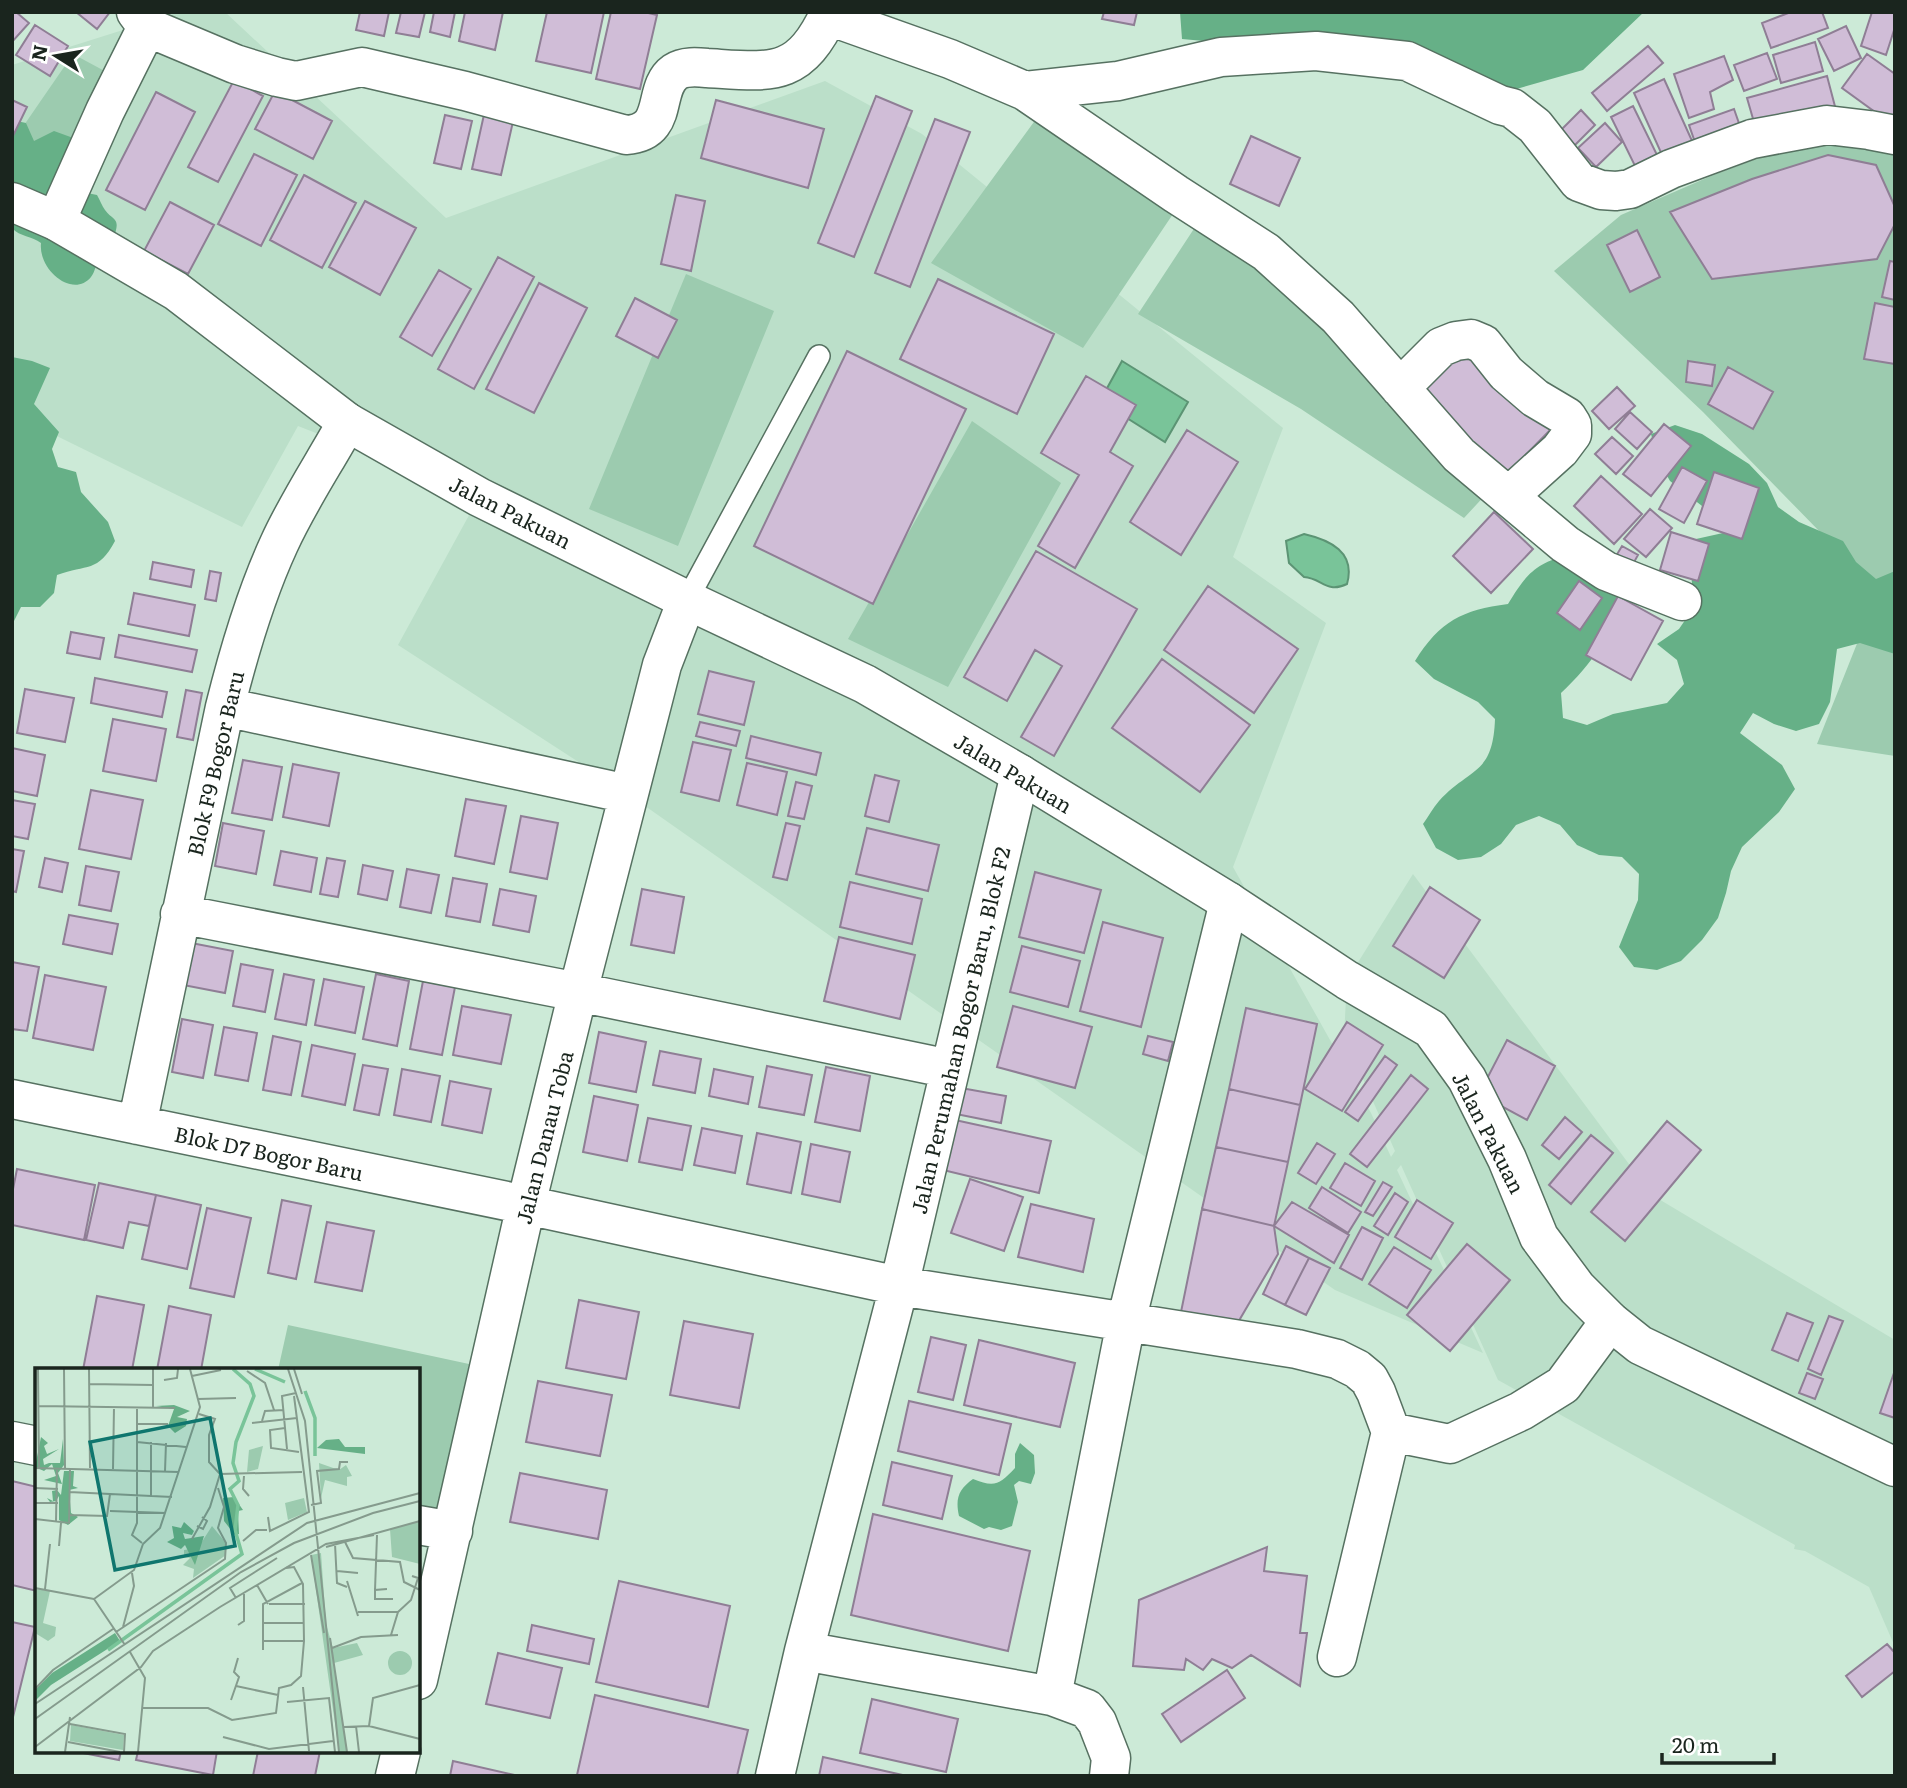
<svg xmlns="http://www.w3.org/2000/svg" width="1907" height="1788" font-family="Literata,serif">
<rect width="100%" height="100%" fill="#ccead7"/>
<path fill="#bbdfc9" d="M180 12H225L446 218 825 81 922 134 1283 428 1233 557 1326 623 1233 867 1371 1113 1391 1157 1395 1151 1344 1036 1347 980 1413 874 1652 1195 1895 1340V1647L1869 1587 1805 1551 1794 1549 1795 1545 1498 1380 1401 1165 1397 1170 1483 1353 1335 1290 628 794 398 645 479 497 298 426 242 527 12 414V65Z"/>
<path fill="#9ccbaf" d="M73 54 112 75 57 189 20 131Z
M1039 115 1179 205 1083 348 931 263Z
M1838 128 1895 135V756L1817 744 1866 621 1822 534 1703 412 1554 271 1621 215 1711 176Z
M1203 215 1303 294 1489 491 1464 518 1301 409 1138 314Z
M686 274 774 311 678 546 589 509Z
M972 421 1061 483 948 687 848 639Z
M288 1325 469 1364 438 1510 418 1505V1370H278Z"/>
<path fill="#66b087" d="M1180 12H1644L1583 70 1513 90 1226 43 1182 39Z
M12 120 26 123 34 141 54 131 76 139 87 193 97 195C100 200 102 206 105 210 113 221 120 217 115 234L100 245C98 255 97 269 91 277 73 299 38 270 41 243 32 236 20 237 12 228Z
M12 357 32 361 50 368 34 404 59 432 52 449 58 467 76 472 81 492 108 522 115 541C98 573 87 564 57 575L54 593 40 607H21L12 625Z
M1675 425 1702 434 1749 464 1767 483 1778 507 1799 522 1843 541 1856 562 1876 579 1895 571V654L1860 643 1837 649 1830 702 1819 724 1796 731 1774 724 1753 713 1740 733 1782 765 1795 789 1779 812 1742 847 1731 871 1726 893 1718 918 1702 940 1681 961 1657 970 1634 967 1619 947 1638 900 1639 874 1622 857 1599 855 1577 845 1560 825 1539 816 1516 825 1501 844 1481 857 1458 860 1436 848 1423 824C1428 817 1433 808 1439 801 1470 767 1493 776 1495 719L1478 702 1434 679 1415 661C1440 621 1462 610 1508 604 1527 573 1535 564 1570 554L1625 592C1612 634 1593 663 1561 693L1563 718 1587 725 1613 714 1667 703 1684 684 1677 660 1657 644 1679 629 1694 607 1690 560 1682 565 1696 539 1723 533 1711 513 1670 481 1658 460 1651 434Z
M1020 1443 1034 1455 1035 1473 1031 1484 1019 1481 1014 1485 1018 1502 1012 1526 1001 1530 989 1527 984 1529 959 1516C955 1498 959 1489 973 1479 995 1488 1000 1484 1015 1468V1454Z"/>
<path fill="#79c499" stroke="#5c9474" stroke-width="2" d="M1122 361 1188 402 1165 442 1100 401Z
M1304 534C1330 540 1356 552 1347 584 1326 594 1322 578 1304 577L1289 563 1286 541Z"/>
<path fill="#d0bdd7" stroke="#8f7e95" stroke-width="2" d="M12 12H16L29 23 12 42Z
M76 12H110L97 29Z
M360 12H389L384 36 356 30Z
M401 12H425L419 37 396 33Z
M434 12H455L450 37 430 32Z
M465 12H503L495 50 459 41Z
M547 12H604L591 73 536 61Z
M611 12H644L657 15 640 89 596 79Z
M1104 12H1137L1134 25 1102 19Z
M1791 12H1822L1828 28 1771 48 1762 23Z
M1872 12H1895V27L1886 55 1861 46Z
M35 25 68 46 50 76 16 55Z
M1846 26 1861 58 1834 71 1818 39Z
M1815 42 1823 71 1781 83 1773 55Z
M1648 46 1663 63 1607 111 1592 93Z
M1767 53 1777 79 1744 91 1734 65Z
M1867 54 1895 74V122L1893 125 1842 88Z
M1724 56 1733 80 1710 92 1714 109 1689 118 1674 74Z
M1827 76 1837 114 1758 136 1747 98Z
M1664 79 1693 143 1663 157 1634 93Z
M234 80 263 96 218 182 188 167Z
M275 91 332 121 313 159 255 129Z
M156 92 195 112 145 210 106 190Z
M876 96 912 111 854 257 818 243Z
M12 100 27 107 12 138Z
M716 100 824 129 808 188 701 158Z
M1633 106 1660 161 1638 172 1611 117Z
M1734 109 1742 132 1697 148 1689 125Z
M485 110 514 117 501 175 472 169Z
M1581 110 1595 125 1574 146 1560 131Z
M445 115 472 121 461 169 434 163Z
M935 119 970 132 910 287 875 273Z
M1605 123 1622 142 1596 167 1578 148Z
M1251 136 1300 158 1279 206 1230 184Z
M254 154 297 175 261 246 218 224Z
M1828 155 1876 165 1895 207V224L1877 259 1712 279 1670 212 1752 179Z
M304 175 356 203 322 268 270 240Z
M676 195 705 201 691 271 661 264Z
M365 201 416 228 380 295 329 267Z
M170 202 214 225 188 274 144 251Z
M1637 230 1660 277 1630 292 1607 245Z
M498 257 534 277 474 389 438 369Z
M1890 261 1895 262V300L1882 297Z
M439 270 471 289 432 356 400 337Z
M938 279 1054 334 1017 414 900 359Z
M539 283 587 308 534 413 486 389Z
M635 298 677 320 658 358 616 336Z
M1875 303 1895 307V364L1864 359Z
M1467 343 1557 423 1503 478 1417 397Z
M847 351 966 409 873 604 754 546Z
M1688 361 1715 365 1712 386 1686 382Z
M1728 367 1773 392 1753 429 1708 404Z
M1086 376 1136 405 1110 452 1133 466 1075 568 1038 546 1079 475 1041 453Z
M1617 387 1635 406 1609 429 1592 411Z
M1630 412 1652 432 1637 449 1615 429Z
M1664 424 1691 446 1651 496 1623 474Z
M1187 430 1238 462 1181 555 1130 522Z
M1612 437 1633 456 1616 474 1595 454Z
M1682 467 1707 481 1684 523 1659 509Z
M1714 472 1759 488 1742 539 1697 524Z
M1601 476 1642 514 1614 544 1574 506Z
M1650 509 1672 528 1646 557 1624 539Z
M1494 512 1533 549 1491 593 1453 556Z
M1671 532 1709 544 1698 581 1660 570Z
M1622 546 1638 555 1627 575 1610 566Z
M1036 551 1137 609 1054 756 1021 737 1062 666 1035 650 1007 701 964 677Z
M153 562 194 570 191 587 150 579Z
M210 571 221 573 216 601 205 599Z
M1579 581 1602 598 1580 630 1557 613Z
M1208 586 1298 649 1254 713 1164 650Z
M134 593 195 605 189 636 128 624Z
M1618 596 1663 621 1631 680 1586 655Z
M71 632 104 638 100 659 67 653Z
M119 635 197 650 192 672 115 657Z
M1162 659 1250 725 1200 792 1112 728Z
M709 671 754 682 744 725 698 714Z
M95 678 167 692 162 717 91 703Z
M25 689 74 698 65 742 17 733Z
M186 690 202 693 193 740 177 737Z
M113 719 166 729 156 781 103 771Z
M700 722 740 731 736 746 696 736Z
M751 736 821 753 816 775 746 758Z
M693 742 731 750 719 801 681 792Z
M12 748 45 755 37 796 12 791Z
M243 760 282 767 272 820 232 813Z
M747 763 787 772 777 815 737 805Z
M293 764 339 773 329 826 283 817Z
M875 775 899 781 889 822 865 816Z
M796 782 812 786 804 819 788 816Z
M91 790 143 800 131 859 79 849Z
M466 799 506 806 494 864 455 856Z
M12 800 35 804 28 839 12 836Z
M521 816 558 823 547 879 510 872Z
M223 823 264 831 256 874 215 866Z
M786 823 800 826 787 880 773 877Z
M867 828 939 845 928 891 856 874Z
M12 849 24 851 16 892 12 891Z
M281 851 317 858 311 892 274 885Z
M45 858 68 863 62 892 39 887Z
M327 858 345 861 338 897 320 894Z
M363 865 393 871 387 900 358 894Z
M86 866 119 872 111 911 79 905Z
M407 869 439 875 431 913 400 907Z
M1035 872 1101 890 1084 953 1019 937Z
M453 878 487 884 480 922 446 916Z
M850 882 922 899 912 944 840 927Z
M1430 887 1480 920 1444 978 1393 946Z
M500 889 536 896 529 932 493 925Z
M642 889 684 897 674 953 631 945Z
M69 915 118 924 112 954 63 944Z
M1103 922 1163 938 1141 1027 1080 1011Z
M839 937 915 955 900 1019 824 1001Z
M186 942 233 951 225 993 178 984Z
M1022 946 1080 961 1068 1007 1010 992Z
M12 962 39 967 27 1031 12 1029Z
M241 964 273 970 265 1012 233 1006Z
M284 974 314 980 306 1025 275 1019Z
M376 974 409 981 397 1046 363 1039Z
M45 975 106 987 93 1050 33 1038Z
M324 979 364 987 355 1033 315 1025Z
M423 981 455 987 442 1055 410 1049Z
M462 1006 511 1015 501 1064 453 1055Z
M1013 1006 1092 1027 1075 1088 997 1067Z
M1246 1008 1317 1024 1300 1105 1229 1089Z
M182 1019 213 1025 203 1078 172 1072Z
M1347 1022 1383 1045 1342 1111 1305 1089Z
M224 1027 257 1033 248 1081 215 1075Z
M599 1032 646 1042 636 1092 589 1083Z
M273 1036 301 1042 291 1095 263 1090Z
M1148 1036 1173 1042 1168 1061 1143 1054Z
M1507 1040 1555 1066 1527 1120 1479 1094Z
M312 1045 355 1054 345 1105 302 1096Z
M660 1051 701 1059 695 1093 653 1085Z
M1385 1056 1397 1065 1358 1121 1345 1112Z
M363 1065 388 1069 379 1115 354 1110Z
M767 1066 812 1075 804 1115 759 1107Z
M826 1067 870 1076 860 1131 815 1122Z
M402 1069 440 1076 431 1122 394 1115Z
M714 1069 753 1077 748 1104 709 1096Z
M1411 1075 1428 1089 1367 1167 1350 1154Z
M450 1081 491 1089 482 1133 442 1125Z
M961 1088 1006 1096 1001 1123 956 1114Z
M1229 1089 1300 1105 1288 1162 1216 1147Z
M594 1096 638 1105 627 1161 583 1152Z
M1565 1117 1582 1132 1559 1159 1542 1145Z
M648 1118 691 1126 682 1170 639 1162Z
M955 1120 1051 1141 1039 1193 943 1170Z
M1667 1121 1701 1150 1625 1241 1591 1212Z
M702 1128 742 1136 735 1173 694 1165Z
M757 1133 801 1142 791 1193 747 1184Z
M1591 1135 1613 1153 1571 1204 1549 1185Z
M1317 1143 1335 1154 1316 1184 1298 1173Z
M811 1144 850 1152 840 1202 802 1194Z
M1216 1147 1288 1162 1274 1226 1202 1209Z
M1345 1163 1375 1181 1361 1206 1330 1188Z
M17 1169 95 1185 84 1240 12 1225V1194Z
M970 1179 1023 1197 1004 1251 951 1233Z
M1383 1182 1392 1187 1373 1216 1365 1212Z
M99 1183 156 1195 149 1226 129 1222 123 1248 86 1240Z
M1322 1187 1361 1212 1348 1233 1309 1208Z
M1395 1193 1408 1202 1388 1235 1374 1226Z
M156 1195 201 1205 187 1269 142 1259Z
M282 1200 311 1206 296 1279 268 1273Z
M1417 1200 1453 1223 1431 1259 1395 1237Z
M1292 1202 1349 1235 1334 1263 1274 1226Z
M1031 1204 1094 1219 1083 1272 1018 1257Z
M207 1208 251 1218 234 1297 190 1288Z
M1202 1209 1274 1226 1278 1254 1237 1324 1181 1312Z
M327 1222 374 1231 362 1291 315 1282Z
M1362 1227 1383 1238 1362 1280 1340 1268Z
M1467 1244 1510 1280 1450 1351 1407 1315Z
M1286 1246 1309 1258 1285 1305 1263 1294Z
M1394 1247 1431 1270 1407 1308 1369 1284Z
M1309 1258 1330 1268 1306 1315 1285 1305Z
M97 1296 144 1305 132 1370H83Z
M579 1300 639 1312 626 1379 566 1368Z
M169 1306 211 1315 201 1370H157Z
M1787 1313 1813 1323 1798 1361 1772 1350Z
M1829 1316 1843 1321 1821 1375 1808 1369Z
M684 1321 753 1334 739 1408 670 1395Z
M931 1337 966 1345 953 1400 918 1392Z
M979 1340 1075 1363 1060 1427 964 1405Z
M1895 1370V1418L1880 1413Z
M1807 1373 1823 1379 1815 1399 1799 1393Z
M538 1381 612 1395 600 1456 526 1442Z
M909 1401 1011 1424 999 1475 898 1451Z
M892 1462 952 1476 942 1519 883 1505Z
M520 1473 607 1490 598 1539 510 1522Z
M12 1481 37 1487V1591L12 1585Z
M873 1514 1030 1551 1008 1651 851 1615Z
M1267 1547 1264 1571 1307 1576 1300 1633H1307L1300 1686 1251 1655 1232 1668 1212 1659 1203 1670 1186 1659 1184 1670 1133 1666 1139 1600Z
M619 1581 730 1606 708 1707 596 1682Z
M12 1622 35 1627 13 1717H12Z
M532 1625 594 1639 589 1664 527 1651Z
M1887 1644 1895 1653V1671L1862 1697 1846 1676Z
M498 1653 562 1668 550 1718 486 1704Z
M1227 1670 1245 1698 1181 1742 1162 1714Z
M595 1695 748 1730 737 1776 577 1775Z
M872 1699 958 1719 946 1772 860 1753Z
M73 1751H121L119 1760Z
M138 1751H217L213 1775 136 1760Z
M258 1751H320L315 1776H253Z
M823 1757 907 1776H819Z
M453 1761 519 1776H450Z"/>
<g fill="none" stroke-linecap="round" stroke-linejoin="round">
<defs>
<path id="service" d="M687 600 819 356"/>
<path id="minor" d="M136 12 147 27 235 64 277 77 296 81 362 67 465 91 626 135C671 132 651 89 675 72 684 66 697 67 707 68 772 72 799 79 830 12
M829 16 950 59 1025 91 1176 194 1266 252 1338 317 1459 455 1565 544 1606 571 1682 601
M1025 91 1118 81 1221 57 1316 51 1407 61 1500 105 1512 108 1535 126 1579 182 1601 190 1616 191 1630 189 1671 169 1752 139 1827 125 1869 130 1895 135
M56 221 105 111 147 27
M1400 388 1441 347 1456 341 1471 339 1483 344 1506 373 1535 398 1567 417 1572 425V434L1560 450 1509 496
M225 707 628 794
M180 914 578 992 950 1069
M12 1099 526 1205 899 1286 1297 1349 1337 1359 1357 1369 1369 1379 1376 1392 1391 1432 1337 1657
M137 1125 225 707C239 651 255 596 279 544 298 502 325 462 347 422
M1391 1432 1450 1444 1521 1411 1563 1385 1610 1321
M12 1441 37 1446
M418 1525 453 1531
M804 1651 1052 1696 1087 1709 1097 1722 1111 1758 1109 1776
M418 1680 526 1205 578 992 662 665 687 600
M1052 1696 1126 1322 1229 902
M395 1776 401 1751
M775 1776 804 1651 899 1286 1020 774"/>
<path id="tertiary" d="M12 202 56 221 176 291 347 422 479 497 687 600 865 684 1020 774 1229 902 1347 980 1431 1029 1467 1079 1507 1159 1539 1237 1577 1288 1610 1321 1640 1345 1895 1467"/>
</defs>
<use href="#service" stroke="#567161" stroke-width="24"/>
<use href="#minor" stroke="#567161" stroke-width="41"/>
<use href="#tertiary" stroke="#567161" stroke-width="41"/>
<use href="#service" stroke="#fff" stroke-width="21"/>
<use href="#minor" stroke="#fff" stroke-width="38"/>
<use href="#tertiary" stroke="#fff" stroke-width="38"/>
</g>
<g text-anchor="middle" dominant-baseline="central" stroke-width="5" stroke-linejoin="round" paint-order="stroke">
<g font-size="21" fill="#1a251e" stroke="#fff">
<text transform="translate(511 511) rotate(27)">Jalan Pakuan</text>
<text transform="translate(214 763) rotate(-77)">Blok F9 Bogor Baru</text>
<text transform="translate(1014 772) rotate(31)">Jalan Pakuan</text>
<text transform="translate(959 1030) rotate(-77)">Jalan Perumahan Bogor Baru, Blok F2</text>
<text transform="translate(1490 1132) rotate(63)">Jalan Pakuan</text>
<text transform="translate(543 1137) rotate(-76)">Jalan Danau Toba</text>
<text transform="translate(269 1152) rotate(12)">Blok D7 Bogor Baru</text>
</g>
</g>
<g transform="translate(35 1368)">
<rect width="385" height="385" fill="#ccead7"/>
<path d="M228 78 223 101 212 104 214 82ZM284 95 304 102 311 97 317 108 312 109V118L290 112 286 130ZM269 130 272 144 253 152 250 135ZM385 153V196L357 189 355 161ZM177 158 191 175V187L158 210 159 201 148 197 155 190 149 189V182L163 180ZM286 185 291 256 298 280 322 275 328 287 299 295 312 384H304L276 187ZM0 221 15 223 8 255 21 259 20 268 13 273 0 265ZM353 295a12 12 0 1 1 24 0a12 12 0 1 1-24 0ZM36 357 89 367 88 382 35 373Z" fill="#9ccbaf"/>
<path d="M139 37 155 43 142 49 152 51 151 58 140 65 133 58 139 41 121 38ZM6 69 13 75 9 78 12 86 24 81 8 91 9 97 14 95H25L28 71 29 97 23 105 27 116 9 112 21 108 17 96 9 103 0 99ZM304 71 310 79H330V86L282 80 291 72ZM29 103H39L38 118 43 120 34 122 36 145 43 149 33 157 24 152V128L21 133 15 134 12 130 18 133 17 123 22 122 26 127ZM199 129 208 142 203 143 204 166 200 167 189 153 188 130ZM149 154 159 163 157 167 148 165 150 171 169 168 160 197 150 177 146 181 132 174 139 170 137 158 146 160ZM80 265 85 273 16 317 0 333V322L17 305Z" fill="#66b087"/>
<path fill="none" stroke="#79c499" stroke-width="3.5" d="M220 1 250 14M270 23 280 50V88M73 282 207 186 200 162 203 137 195 121 204 113 198 95 201 74 219 28 215 16 198 1"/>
<path fill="none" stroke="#859b8d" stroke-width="2" d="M3 1 4 100M29 1 30 100M54 1 55 100M253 1 270 53 304 384M259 1 267 26M212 3 230 15 239 42M157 8 186 2M129 12 142 10 143 1M54 16 118 17M163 31 201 30M4 38 140 40M102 40V155L97 167 107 175M118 40V1M227 53 230 43 249 42M217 55 262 50M102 56H133M250 60 235 62 236 80 264 84M102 74 151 79M252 81 247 28 261 25M0 100 144 104M78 101 79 39M130 103 131 75M185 106 267 104M209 108 208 121 214 128M0 120 23 121M34 124 137 129M116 128V74M0 135H23M276 137 286 135 282 103 304 101 305 94H313M75 143 131 145M35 147 72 148 75 126M233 149 235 163 274 144 259 28M0 151 34 155 35 100M21 153 22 100M162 158 168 161 172 153 167 149M157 171 175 139 185 106 174 94V67L180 51 164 46M208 173 221 162H232M310 174 318 190 365 194 369 214 385 222M300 176 302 215 312 219M24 178 26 155M291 179 385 153M276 187 289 265M302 203 323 205M312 213 323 248M222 217 233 236M0 220 59 231M10 221 15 176M352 221 340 222V231H358M340 222 342 167M201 230 195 220 242 190M59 231 99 202 108 176 125 160 165 39 155 1M59 231 90 277M234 236H270M323 244H363L356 267M363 244 376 232 383 210 377 208M227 255H269M203 257 209 253V226M88 259 99 218 97 205M81 264 190 191 191 175 183 160 189 139 183 120M295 270 312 384M228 273H269M297 280 326 269 363 267M228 282V236L267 215M95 284 110 310 103 384M201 318 243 327M268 319 274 383M0 321 18 302 78 261M196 332 204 309 199 304 203 290M252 334 294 330 300 384M0 336 272 155 385 125M108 340H173L197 352 241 345 244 320 256 317 266 308 269 273 268 216 259 199 251 200M0 351 206 204 259 175 338 145 385 133M35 356 90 366 89 384M321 358 324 384M334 358 338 330 385 317M309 359 334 358 385 371M188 369 234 381 298 373M33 374 85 384M0 379 106 299 118 283 185 239 291 176 339 167M30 384 35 349"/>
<path fill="#0f766e" fill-opacity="0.15" stroke="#0f766e" stroke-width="3.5" d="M175 50 200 178 80 202 55 74Z"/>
<rect width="385" height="385" fill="none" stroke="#1a251e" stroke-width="3.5"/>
</g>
<rect width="1907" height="1788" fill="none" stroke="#1a251e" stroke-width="28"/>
<g transform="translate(56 56) rotate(281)" stroke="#ffffff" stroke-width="5" paint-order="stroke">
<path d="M0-5L12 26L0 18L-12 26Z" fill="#1a251e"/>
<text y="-10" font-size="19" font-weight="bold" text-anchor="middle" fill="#1a251e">N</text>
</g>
<path d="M1662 1753v10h112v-10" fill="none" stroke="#1a251e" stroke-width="3.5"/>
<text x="1672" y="1753" font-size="21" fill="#1a251e" stroke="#ffffff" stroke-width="5" paint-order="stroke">20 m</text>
</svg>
